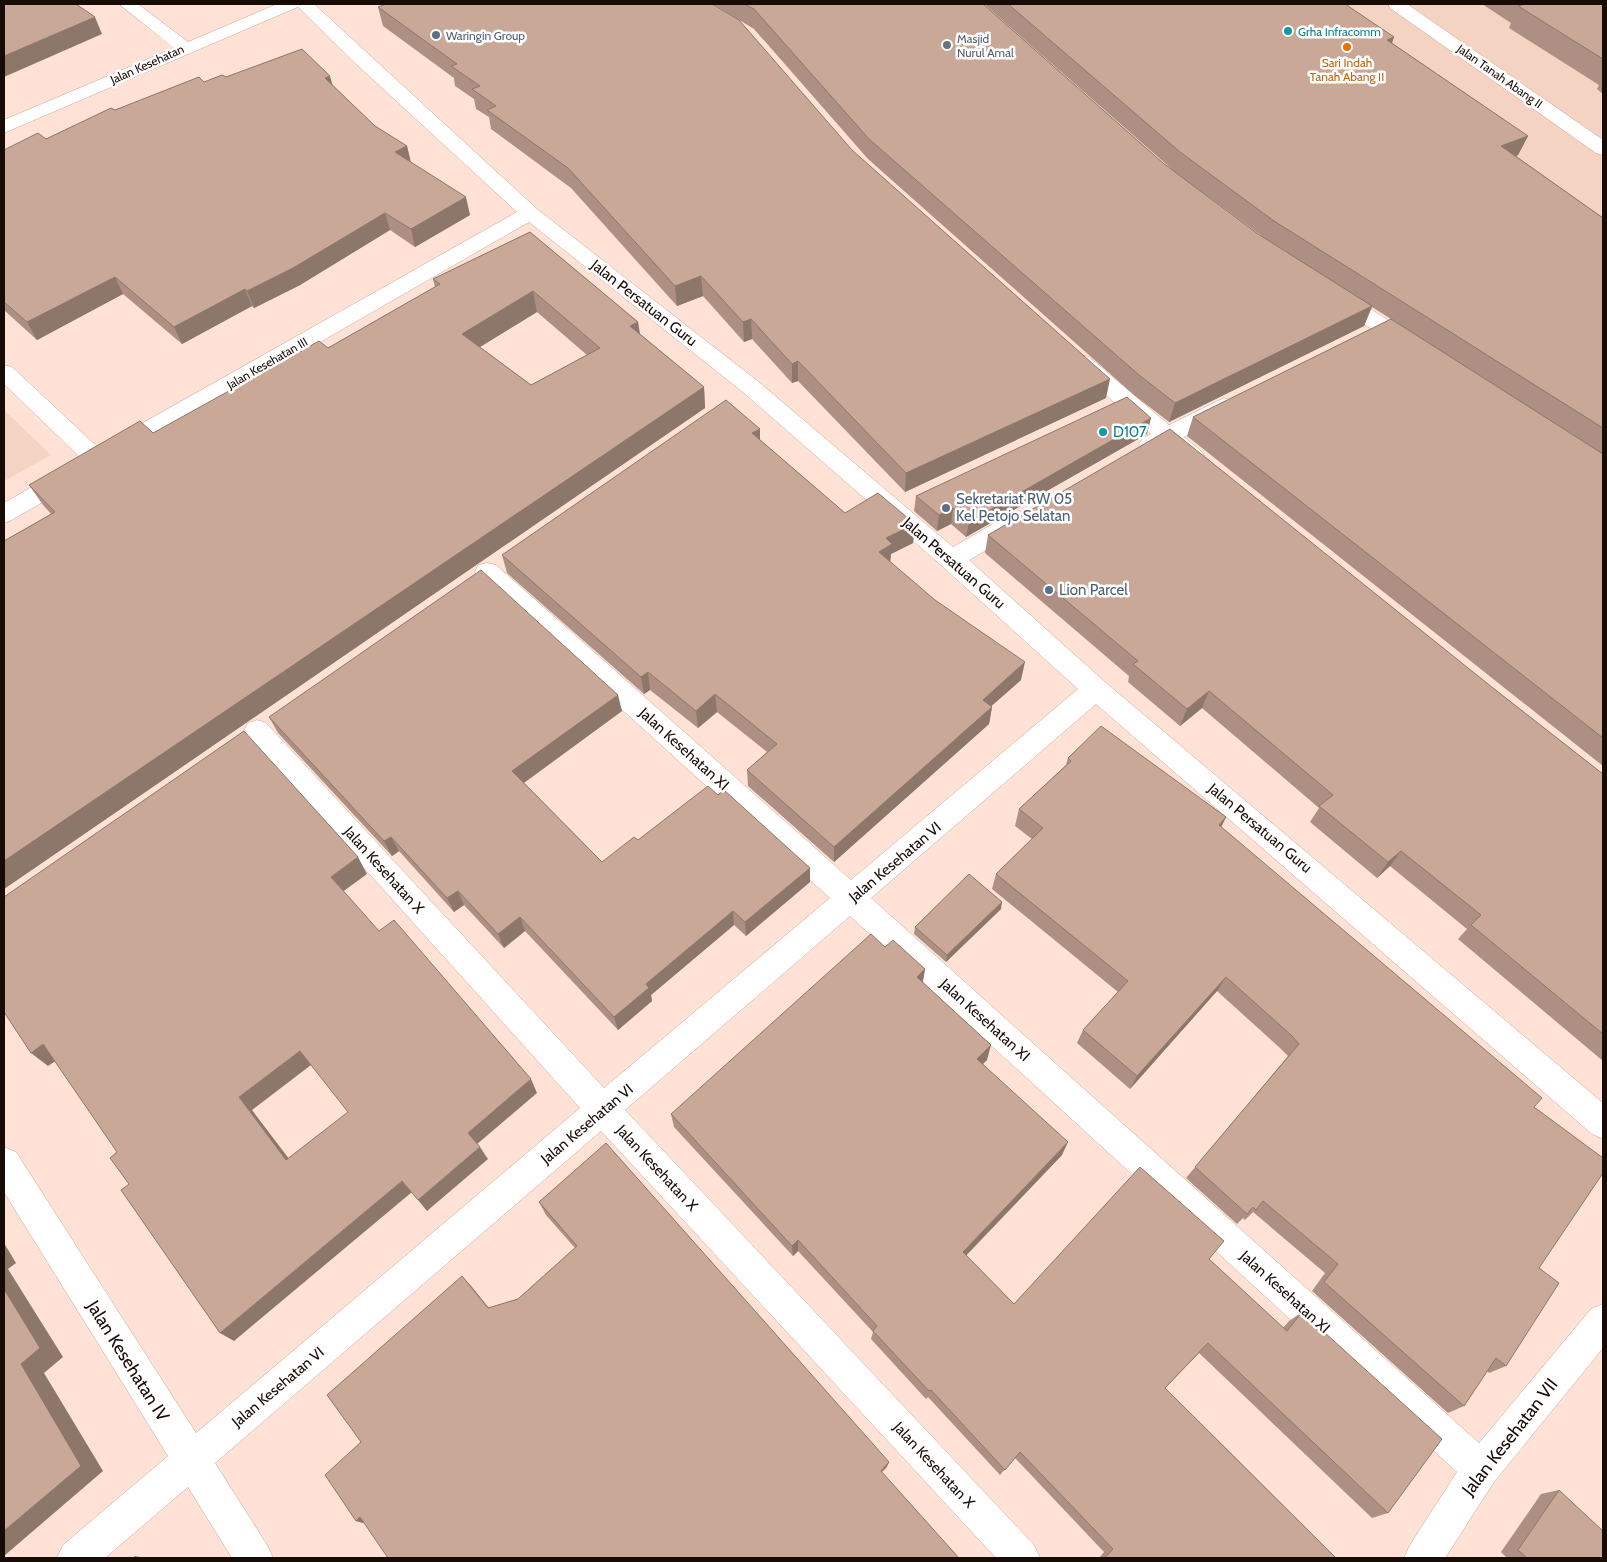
<svg xmlns="http://www.w3.org/2000/svg" width="1607" height="1562" font-family="Cabin,sans-serif">
<rect width="100%" height="100%" fill="#ffe2d5"/>
<path fill="#f5d3c3" d="M1130 4H1603V331Z
M4 410 51 455 4 481Z"/>
<g fill="none" stroke-linecap="round" stroke-linejoin="round">
<defs>
<path id="minor" d="M119 4H138L188 42 277 4H314L537 209 760 383 953 547 1010 514 1019 511 1028 514 1031 520 1028 526 969 560 1105 682 1603 1103V1139L1592 1134 1096 704 871 898 1479 1443 1591 1309 1603 1304V1348L1494 1482 1445 1558H1404L1410 1545 1457 1472 850 916 625 1110 1034 1545 1040 1558H996L601 1131 215 1463 267 1545 273 1558H232L188 1487 105 1558H57L63 1545 168 1456 4 1192V1147L16 1152 196 1433 580 1108 248 739 244 731 248 723 257 720 266 723 604 1088 830 898 478 579 475 572 478 565 487 563 496 565 851 880 1078 689 942 566 744 393 529 222 125 454 117 456 109 454 105 448 109 442 517 212 355 63 298 7 4 133V120L174 48Z
M1388 4H1407L1603 140V155L1596 153 1390 8Z
M1336 290 1343 292 1420 340 1423 345 1420 350 1412 352 1404 350 1329 302 1325 297 1329 292Z
M1081 355 1089 357 1169 425 1224 398 1232 401 1235 406 1232 411 1184 437 1201 451 1205 457 1201 463C1185 467 1177 456 1165 447L1151 452 1143 450 1139 444 1143 438 1151 434 1073 367 1070 362 1073 357Z
M4 365 12 367 105 454 109 460 105 466 97 468 89 466 4 384Z
M69 468 77 470 81 476 77 482 12 520 4 523V503L61 470Z"/>
</defs>
<use href="#minor" stroke="#c7a595" stroke-width="1"/>
<use href="#minor" fill="#fff" fill-rule="evenodd"/>
</g>
<path fill="#ad9083" fill-rule="evenodd" d="M713 4H983L1163 163 1258 234 1266 239 1175 172 984 4H1346V5L1394 37 1392 43 1528 136 1518 155 1516 156 1603 218V766L1187 436 1193 417 1391 319 1372 307 1364 326 1169 422 1134 395 868 159 754 29Z
M1482 4H1603V94L1597 89 1599 85 1509 28 1511 23Z
M378 7 852 150 1106 398 905 492 798 381 792 383 752 339 744 342 703 296 677 306 571 188 491 129 489 117 476 109 474 99 455 86 454 78 383 26Z
M226 77 332 85 375 126 407 146 411 162 470 215 415 247 390 230 300 285 254 308 252 306 182 344 123 294 37 340 4 310V150L46 139 115 110 204 82Z
M530 232 638 322 640 334 704 387 705 408 4 889V541L51 514 43 505 29 485 153 433 328 348 435 287 433 279ZM537 312 587 355 531 385 480 347Z
M1147 434 966 537 951 524 937 531 914 511 916 496Z
M760 440 845 513 915 524 913 543 891 554 890 562 1021 680 991 706 992 707 989 724 834 862 748 786 747 770 767 752 717 712 698 728 650 690 644 694 507 573 502 555Z
M988 535 1493 688 1603 774V1061L1458 939 1467 929 1390 866 1377 878 1310 822 1319 808 1202 708 1180 726 1128 682 1129 676 985 553Z
M622 711 524 783 602 862 718 795 810 868V882L746 936 734 925 651 995 652 1001 618 1030 525 931 504 948 464 905 454 912 399 851 392 856 278 733 269 717Z
M1068 758 1226 817 1221 827 1534 1107 1539 1268 1506 1366 1489 1373 1487 1371 1464 1406 1448 1413 1312 1291 1325 1273 1253 1212 1245 1220 1243 1218 1237 1224 1186 1178 1288 1056 1280 1048 1217 991 1130 1089 1077 1043 1083 1030 1118 992 992 889 996 874 1032 839 1015 826 1019 809 1066 765Z
M1001 909 946 962 914 934 915 927Z
M885 947 925 969 923 982 987 1060 983 1064 1062 1155 966 1255 1014 1304 1209 1259 1283 1328 1289 1321 1302 1312 1388 1513 1372 1518 1199 1353 1165 1388 1336 1558H1099L1104 1552 1015 1458 1000 1475 928 1397 926 1399 871 1339 873 1332 798 1251 793 1256 674 1127 671 1114Z
M539 1202 889 1462 886 1468 364 1523 356 1521 361 1442 462 1276 488 1308 518 1299 575 1248 546 1215Z
M1559 1490 1603 1558H1507L1501 1552 1541 1494Z"/>
<path fill="#8d766a" d="M95 17 102 34 4 77V56Z
M1394 37 1387 57V40Z
M330 76 335 94 325 78Z
M1528 136 1518 155 1492 165 1501 146Z
M407 146 411 164 395 152Z
M466 197 470 215 415 247 411 229Z
M385 213 390 230 300 285 254 308 247 291Z
M701 276 703 296 677 306 675 286Z
M115 277 123 294 37 340 27 322Z
M245 289 252 306 182 344 174 327Z
M533 291 537 312 467 355 462 334Z
M1372 306 1364 326 1169 422 1175 403Z
M751 319 752 339 744 342 743 322Z
M638 322 641 343 630 326Z
M798 361V381L792 383V364Z
M1110 379 1106 398 905 492 906 473Z
M704 387 705 408 4 889V861Z
M1151 418 1147 434 966 537 969 522Z
M760 429V448L752 433Z
M953 508 951 524 937 531 939 515Z
M915 524 913 543 891 554 890 563 879 552 886 538Z
M1025 662 1021 680 979 717 983 700Z
M648 672 650 690 644 694 641 677Z
M1209 691 1202 708 1180 726 1187 709Z
M715 694 717 712 698 728 696 711Z
M618 695 622 711 518 787 512 771Z
M992 707 989 724 834 862V847Z
M1226 817 1218 834 1219 825Z
M391 837 399 851 392 856 384 841Z
M1401 851 1390 866 1377 878 1388 862Z
M358 857 367 874 341 893 331 877Z
M810 868V882L746 936 745 922Z
M458 891 464 905 454 912 447 898Z
M1002 902 1001 909 946 962 947 955Z
M733 911 734 925 651 995 652 1001 618 1030 614 1017 646 984Z
M520 917 525 931 504 948 498 934Z
M925 969 922 985 917 977Z
M1226 977 1217 991 1130 1089 1137 1076Z
M43 1044 60 1058 48 1066 31 1053Z
M991 1045 987 1060 973 1073 977 1059Z
M300 1051 311 1065 252 1110 299 1172 286 1160 239 1097Z
M531 1079 537 1093 476 1145 468 1133Z
M1068 1142 1062 1155 959 1263 963 1252Z
M480 1147 488 1159 427 1211 418 1200Z
M402 1181 412 1192 234 1341 220 1333Z
M798 1240V1251L793 1256 792 1246Z
M4 1243 16 1263 8 1269 63 1357 44 1373 103 1471 4 1556Z
M462 1276 472 1287 497 1318 488 1308Z
M889 1462 886 1468 878 1476 881 1471Z
M360 1517 370 1525 356 1521Z
M134 1556 146 1558H135Z"/>
<path fill="#c9a898" stroke="#8d766a" fill-rule="evenodd" d="M4 4H76L95 17 4 56Z
M386 4H712L739 20 852 150 1110 379 906 473 798 361 792 364 751 319 743 322 701 276 675 286 568 168 487 110 496 106 472 89 480 86 451 66 457 64 378 7Z
M744 4H983L1163 163 1258 234 1372 306 1175 403 1139 375 869 139 754 9Z
M1008 4H1345L1394 37 1387 40 1528 136 1501 146 1603 218V428L1274 221 1180 152Z
M1525 4H1603V59L1518 6Z
M302 49 330 76 325 78 375 126 407 146 395 152 466 197 411 229 385 213 293 268 247 291 245 289 174 327 115 277 27 322 4 302V150L38 133 46 139 111 108 115 110 199 77 204 82 222 75 226 77Z
M530 232 638 322 630 326 704 387 4 861V541L55 512 29 485 140 421 153 433 319 341 328 348 440 284 433 279ZM533 291 600 348 531 385 462 334Z
M1391 319 1603 454V738L1193 417Z
M1127 397 1151 418 969 522 953 508 939 515 916 496Z
M726 400 760 429 752 433 845 513 878 493 915 524 886 538 892 544 879 552 935 600 1025 662 983 700 992 707 834 847 747 770 777 744 715 694 696 711 648 672 641 677 502 555Z
M1170 429 1493 688 1603 774V1034L1471 925 1481 915 1401 851 1388 862 1319 806 1333 795 1209 691 1187 709 1133 664 1138 661 988 535Z
M481 570 618 695 512 771 602 862 634 837 638 840 708 786 718 795 724 790 810 868 745 922 733 911 646 984 649 988 614 1017 520 917 498 934 458 891 447 898 391 837 384 841 269 717Z
M1101 726 1226 817 1219 825 1542 1098 1534 1107 1603 1158V1173L1539 1268 1559 1283 1506 1366 1496 1358 1464 1406 1324 1282 1338 1264 1263 1201 1256 1210 1253 1207 1247 1214 1195 1167 1299 1044 1291 1035 1226 977 1137 1076 1083 1030 1128 981 996 874 1043 828 1019 809 1071 761 1068 758Z
M244 731 358 857 331 877 379 931 394 920 531 1079 468 1133 480 1147 418 1200 402 1181 220 1333 121 1190 129 1184 110 1158 117 1152 43 1044 31 1053 4 1012V897ZM300 1051 348 1112 286 1160 239 1097Z
M969 874 1002 902 947 955 915 927Z
M871 934 885 947 893 940 925 969 917 977 991 1045 977 1059 1068 1142 963 1252 1014 1304 1140 1167 1224 1241 1209 1259 1287 1331 1302 1312 1442 1439 1388 1513 1208 1343 1165 1388 1336 1558H1105L1113 1549 1020 1452 1005 1470 931 1390 929 1391 873 1331 877 1326 798 1240 792 1246 671 1114Z
M606 1143 889 1462 881 1471 959 1558H388L360 1517 356 1521 325 1475 361 1442 327 1395 462 1276 488 1308 518 1299 577 1246 539 1202Z
M4 1289 40 1348 21 1364 81 1466 4 1531Z
M1559 1490 1603 1531V1558H1527L1518 1550Z"/>
<g fill="#0f9aa8" stroke="#fff" stroke-width="2">
<circle cx="1288" cy="31" r="5"/>
<circle cx="1103" cy="432" r="5"/>
</g>
<g fill="#5c6f8a" stroke="#fff" stroke-width="2">
<circle cx="436" cy="35" r="5"/>
<circle cx="946" cy="508" r="5"/>
<circle cx="1049" cy="590" r="5"/>
</g>
<circle fill="#6b7280" stroke="#fff" stroke-width="2" cx="947" cy="45" r="5"/>
<circle fill="#e8710a" stroke="#fff" stroke-width="2" cx="1347" cy="47" r="5"/>
<g text-anchor="middle" dominant-baseline="central" stroke-width="5" stroke-linejoin="round" paint-order="stroke">
<g font-size="12" fill="#0d838f" stroke="#fff" text-anchor="start">
<text x="1298" y="31">Grha Infracomm</text>
</g>
<g font-size="12" fill="#4e5e75" stroke="#fff" text-anchor="start">
<text x="446" y="35">Waringin Group</text>
</g>
<g font-size="12" fill="#5b616d" stroke="#fff" text-anchor="start">
<text x="957" y="38">Masjid<tspan x="957" dy="14">Nurul Amal</tspan></text>
</g>
<g font-size="12" fill="#c56008" stroke="#fff">
<text x="1347" y="62">Sari Indah<tspan x="1347" dy="14">Tanah Abang II</tspan></text>
</g>
<g font-size="12" fill="#170b06" stroke="#fff">
<text transform="translate(147 64) rotate(-24)">Jalan Kesehatan</text>
<text transform="translate(1500 76) rotate(35)">Jalan Tanah Abang II</text>
<text transform="translate(267 363) rotate(-30)">Jalan Kesehatan III</text>
</g>
<g font-size="15" fill="#170b06" stroke="#fff">
<text transform="translate(644 303) rotate(38)">Jalan Persatuan Guru</text>
<text transform="translate(954 563) rotate(41)">Jalan Persatuan Guru</text>
<text transform="translate(684 749) rotate(42)">Jalan Kesehatan XI</text>
<text transform="translate(1260 828) rotate(40)">Jalan Persatuan Guru</text>
<text transform="translate(895 862) rotate(-40)">Jalan Kesehatan VI</text>
<text transform="translate(384 870) rotate(48)">Jalan Kesehatan X</text>
<text transform="translate(985 1020) rotate(42)">Jalan Kesehatan XI</text>
<text transform="translate(587 1124) rotate(-40)">Jalan Kesehatan VI</text>
<text transform="translate(657 1168) rotate(47)">Jalan Kesehatan X</text>
<text transform="translate(1285 1292) rotate(42)">Jalan Kesehatan XI</text>
<text transform="translate(278 1387) rotate(-40)">Jalan Kesehatan VI</text>
<text transform="translate(934 1465) rotate(47)">Jalan Kesehatan X</text>
</g>
<g font-size="15" fill="#0d838f" stroke="#fff" text-anchor="start">
<text x="1113" y="432">D107</text>
</g>
<g font-size="15" fill="#4e5e75" stroke="#fff" text-anchor="start">
<text x="956" y="499">Sekretariat RW 05<tspan x="956" dy="17">Kel Petojo Selatan</tspan></text>
<text x="1059" y="590">Lion Parcel</text>
</g>
<g font-size="18" fill="#170b06" stroke="#fff">
<text transform="translate(128 1361) rotate(58)">Jalan Kesehatan IV</text>
<text transform="translate(1510 1437) rotate(-52)">Jalan Kesehatan VII</text>
</g>
</g>
<rect width="1607" height="1562" fill="none" stroke="#170b06" stroke-width="10"/>
</svg>
